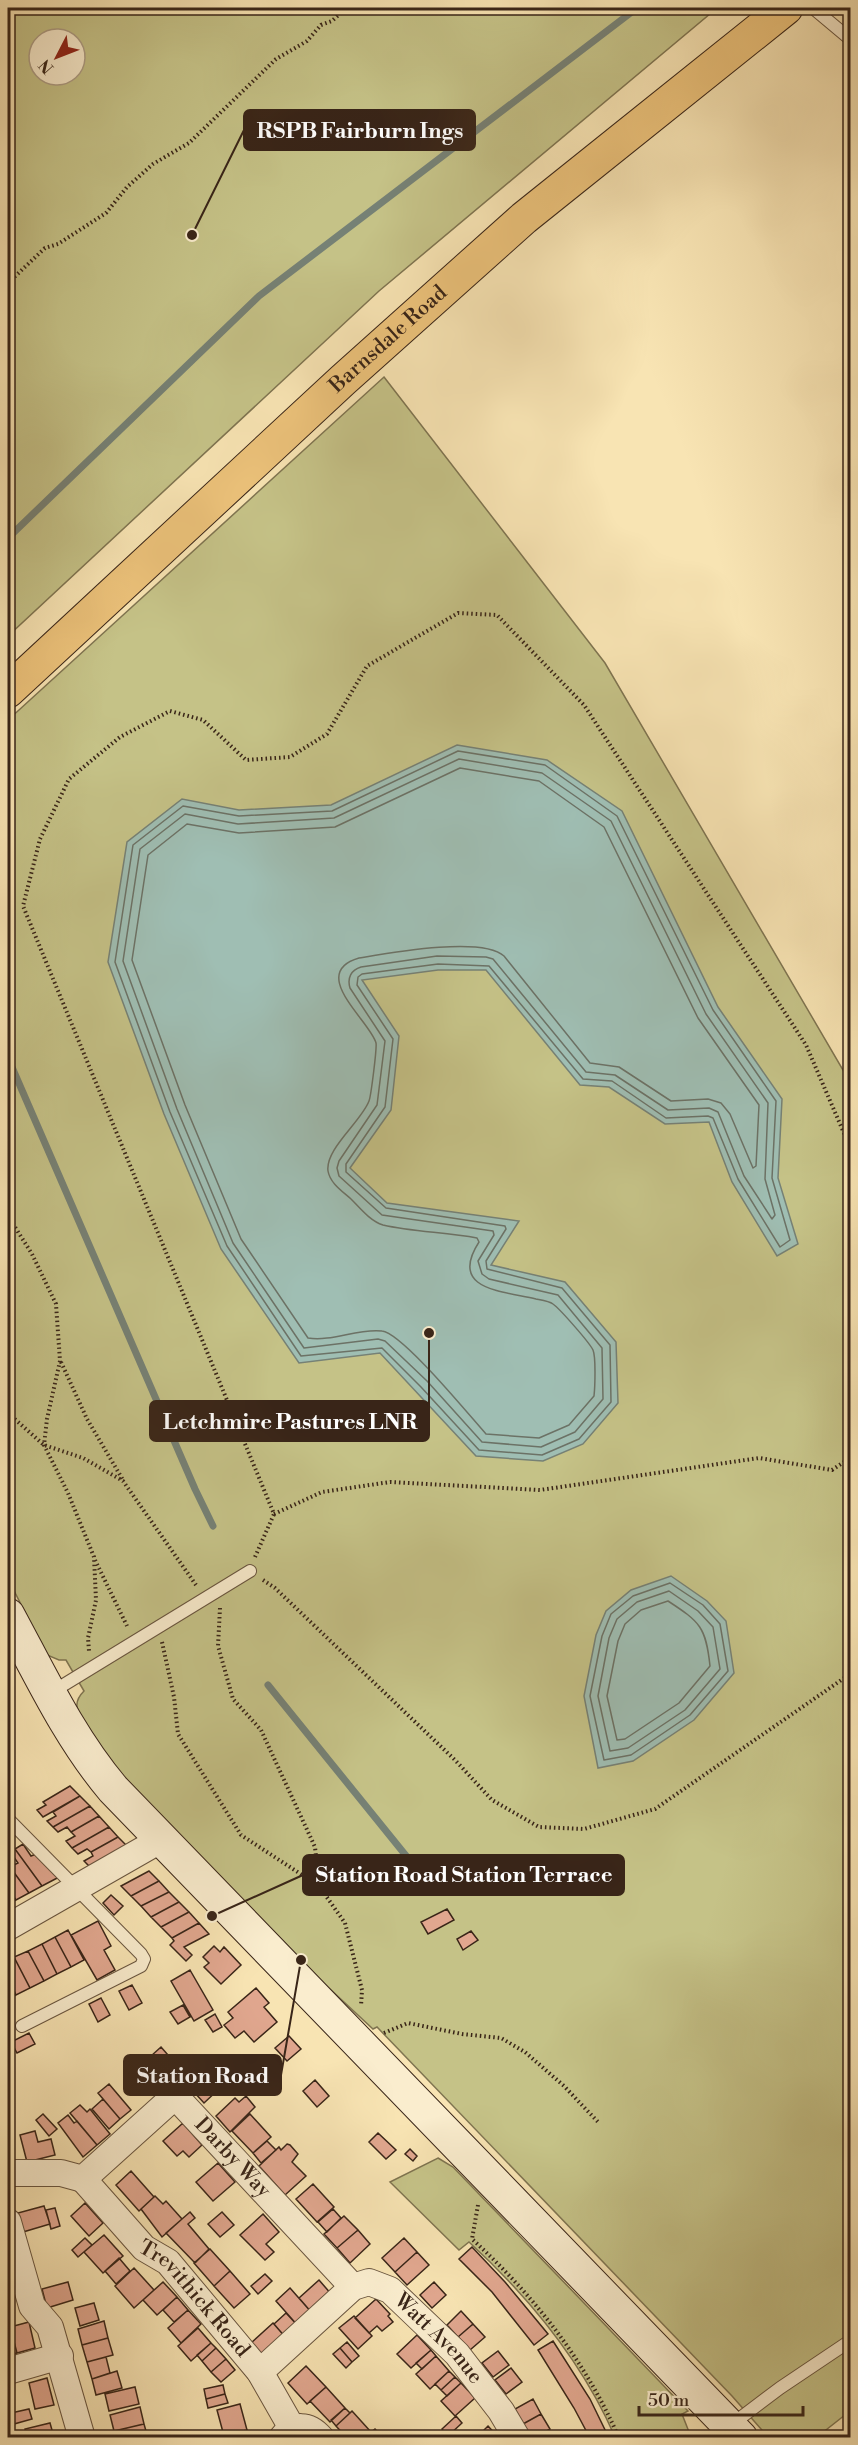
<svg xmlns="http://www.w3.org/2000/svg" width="858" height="2445" font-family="'Libre Bodoni',serif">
<rect width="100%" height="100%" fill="#f8e4b3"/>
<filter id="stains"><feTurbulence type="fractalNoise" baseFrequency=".00333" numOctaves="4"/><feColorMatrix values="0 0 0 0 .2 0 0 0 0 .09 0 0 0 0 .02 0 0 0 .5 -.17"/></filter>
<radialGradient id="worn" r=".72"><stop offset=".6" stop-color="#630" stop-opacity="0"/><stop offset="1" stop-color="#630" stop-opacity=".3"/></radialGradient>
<path fill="#c5c287" stroke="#7f7450" stroke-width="1.5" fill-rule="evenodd" d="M8 8H717L379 291 8 636ZM39 39H75V75H39Z
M384 377 605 663 850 1082V2411L817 2437H768L732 2396 377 2027 373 2029 316 1976 113 1770C101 1751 83 1729 77 1707 76 1700 80 1695 84 1691L66 1660H59L47 1655 8 1579V720Z
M438 2158 453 2167 688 2411 682 2414 691 2437H615C582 2361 530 2298 469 2242L459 2250 390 2182Z"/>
<path fill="#9fbeb3" stroke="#768175" stroke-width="1.5" d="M457 745 547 760 622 811 718 1007 782 1099 778 1178 798 1244 777 1256 732 1182 709 1122 665 1124 609 1087 580 1085 486 970H438L362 980 399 1036 391 1110 350 1168 387 1203 519 1221 491 1265 565 1282 616 1342 618 1403 583 1444 543 1461 476 1456 380 1353 299 1363 221 1249 164 1114 108 962 127 842 182 799 239 810 331 805Z
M671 1576 707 1601 726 1621 734 1673 694 1720 633 1761 598 1768 584 1696 596 1635 606 1611 631 1590Z"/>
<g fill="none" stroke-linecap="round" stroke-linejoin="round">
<path stroke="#6c7266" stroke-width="1.5" d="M458 751 545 765 617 816 713 1010 776 1101 772 1178 790 1240 780 1247 738 1179 713 1118 708 1116 666 1118 612 1081 583 1079 489 966 438 964 362 974 358 977 357 985 393 1039 385 1107 346 1164V1172L386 1208 505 1226 506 1229 486 1261 487 1269 562 1288 610 1345 611 1402 579 1439 542 1455 479 1450 421 1387 382 1348 301 1356 227 1246 170 1112 115 962 133 845 183 806 239 816 332 811Z
M459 759 542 773 611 821 706 1014 768 1103 765 1179 775 1215 772 1219 744 1176 718 1112 709 1108 668 1110 615 1075 586 1072 493 959 486 957 437 956 361 967C351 970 347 978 350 988L385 1041 377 1105 339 1161 337 1168 339 1176 382 1215 493 1231 494 1235 478 1261 482 1274 489 1279 558 1295 602 1348 603 1399 575 1432 541 1447 482 1442 427 1381 385 1341 378 1339 304 1348 233 1243 177 1109 123 961 140 849 185 814 238 824 334 818Z
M460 768 539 781 604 827 698 1018 759 1105 756 1166 753 1168 730 1114 721 1103 708 1099 671 1101 619 1067 590 1063 504 956C482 936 389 953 359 958 307 973 371 1022 376 1043 377 1048 371 1096 369 1101 361 1122 325 1149 328 1171 330 1183 342 1191 351 1199 360 1208 370 1221 383 1225 413 1232 446 1232 477 1238L479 1242C448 1290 502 1291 536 1299 541 1300 549 1301 553 1304 560 1309 589 1342 593 1350 596 1357 595 1387 594 1396L569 1425 539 1438 486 1434C469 1415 402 1333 382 1331 358 1328 332 1342 308 1338L241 1239 185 1105 132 960 148 855 187 824 239 833 335 827Z
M670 1583 703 1605 720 1624 728 1671 690 1715 631 1755 604 1760 590 1696 602 1636 611 1614 633 1596Z
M669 1591 698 1611 713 1627 720 1669 685 1710 628 1748 610 1751 598 1696 609 1638 617 1619 637 1602Z
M668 1601C700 1622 706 1627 710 1666L679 1703 625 1739 617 1740 607 1696 618 1641 625 1624 641 1610Z"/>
<path stroke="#768175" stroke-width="7" d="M8 538 259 296 637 8
M8 1058 195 1489 213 1526
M268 1685 420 1873"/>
</g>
<path fill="#e1a78f" stroke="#392518" stroke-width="1.5" d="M70 1786 80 1796 43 1817 37 1810 46 1805 43 1802Z
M80 1796 90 1806 53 1827 47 1821 56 1816 53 1812Z
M90 1806 99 1816 71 1832 67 1827 58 1832 53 1827Z
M99 1816 109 1827 72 1848 66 1841 75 1836 71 1832Z
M109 1827 118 1837 91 1852 87 1849 78 1854 72 1848Z
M118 1837 128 1847 91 1868 84 1861 93 1856 91 1852Z
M23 1844 31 1856 36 1854 61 1876 42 1886 15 1849Z
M15 1849 42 1886 29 1893 10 1867 18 1863 11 1853Z
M10 1867 29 1893 16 1900 8 1888V1869Z
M149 1871 159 1881 131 1896 121 1886Z
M159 1881 169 1892 141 1906 131 1896Z
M8 1888 16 1900 8 1904Z
M169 1892 179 1902 151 1917 141 1906Z
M111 1895 123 1906 114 1915 103 1903Z
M179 1902 189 1912 161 1927 151 1917Z
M447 1909 454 1920 428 1934 421 1922Z
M189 1912 199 1923 172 1938 161 1927Z
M98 1921 111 1946 104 1950 115 1970 97 1980 71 1935Z
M199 1923 209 1934 184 1947 192 1955 186 1961 170 1945 174 1941 172 1938Z
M68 1930 84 1960 71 1967 55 1937Z
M471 1931 478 1940 463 1950 457 1939Z
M55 1937 71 1967 57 1974 42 1944Z
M42 1944 57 1974 44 1981 28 1951Z
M214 1946 220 1952 224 1947 241 1965 221 1984 204 1967 209 1963 203 1957Z
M28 1951 44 1981 30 1988 14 1957Z
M14 1957 30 1988 16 1995 8 1978V1961Z
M190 1970 213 2010 194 2021 171 1981Z
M8 1978 16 1995 8 2000Z
M132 1985 142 2003 129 2010 119 1991Z
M256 1988 269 2003 264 2007 277 2022 254 2042 244 2031 235 2038 224 2025 233 2018 228 2012Z
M101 1998 110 2015 98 2022 89 2004Z
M183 2005 190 2017 178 2024 170 2012Z
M215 2014 222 2027 213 2032 205 2020Z
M29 2033 35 2044 17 2053 11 2042Z
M289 2036 301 2049 287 2061 275 2048Z
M161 2047 181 2070 162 2087 141 2065Z
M200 2066 220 2088 204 2103 184 2081Z
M315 2080 329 2096 317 2107 303 2091Z
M109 2084 131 2110 120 2119 98 2093Z
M246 2096 255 2107 230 2132 216 2116 235 2098 239 2102Z
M103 2099 120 2119 109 2129 92 2109Z
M80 2105 87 2112 90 2109 110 2134 97 2145 70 2113Z
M43 2114 57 2129 49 2136 36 2120Z
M250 2114 271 2137 253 2153 232 2131Z
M68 2115 74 2123 77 2121 97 2145 83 2157 58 2123Z
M183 2123 202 2145 189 2157 183 2151 177 2156 163 2141Z
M35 2131 38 2142 51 2139 55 2155 27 2162 20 2135Z
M378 2133 396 2150 386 2159 369 2142Z
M267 2141 276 2150 261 2163 253 2153Z
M287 2144 290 2145 298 2154 292 2162 306 2176 285 2195 259 2166 279 2147 281 2150Z
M410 2149 417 2156 413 2161 405 2154Z
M218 2163 235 2182 213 2201 196 2182Z
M131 2171 154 2197 139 2211 116 2185Z
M313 2184 334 2207 317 2222 296 2199Z
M155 2196 163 2204 166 2201 182 2219 162 2237 141 2209Z
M85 2203 103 2223 89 2236 71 2216Z
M44 2206 50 2224 23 2232 18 2213Z
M55 2208 60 2226 51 2229 46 2210Z
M333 2209 341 2218 327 2232 318 2222Z
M190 2212 195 2218 188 2224 209 2249 195 2263 166 2233Z
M222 2212 234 2225 220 2237 208 2224Z
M263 2214 279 2232 266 2244 274 2252 265 2260 240 2235Z
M344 2216 358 2230 337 2248 324 2234Z
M358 2230 370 2244 350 2263 337 2248Z
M104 2235 123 2256 103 2273 84 2252Z
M85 2238 92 2245 78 2257 72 2250Z
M404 2238 417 2252 395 2272 382 2258Z
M472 2247 505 2282 548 2334 534 2345 492 2292 459 2259Z
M210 2249 230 2271 214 2286 194 2263Z
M417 2252 429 2265 407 2285 395 2272Z
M119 2258 130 2271 116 2284 105 2271Z
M134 2268 154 2290 134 2308 115 2286Z
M230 2271 250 2294 234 2308 214 2286Z
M265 2274 272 2281 258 2294 251 2286Z
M319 2280 332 2295 312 2313 299 2298Z
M68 2282 73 2300 47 2308 42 2289Z
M163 2282 177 2297 157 2315 143 2300Z
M434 2282 446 2295 432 2308 420 2295Z
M290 2288 312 2313 299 2327 276 2301Z
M177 2297 188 2310 174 2322 163 2310Z
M376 2299 390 2314 388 2316 393 2322 382 2331 377 2326 369 2333 355 2318Z
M94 2303 99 2320 80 2326 75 2308Z
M188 2310 201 2324 181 2343 168 2328Z
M461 2311 473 2324 458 2337 447 2325Z
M286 2313 299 2327 286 2338 274 2324Z
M354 2316 372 2336 358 2349 339 2328Z
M104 2321 108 2338 82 2345 78 2329Z
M29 2322 35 2348 17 2353 10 2327Z
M273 2323 287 2339 265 2359 251 2343Z
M473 2324 485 2337 470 2350 458 2337Z
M198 2328 211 2343 191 2361 178 2346Z
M12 2334 17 2353 8 2355V2335Z
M417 2335 431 2350 411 2368 397 2354Z
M108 2338 113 2355 87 2362 82 2345Z
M553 2341 590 2399 609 2438H590L574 2408 538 2350Z
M347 2342 359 2356 352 2362 340 2348Z
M211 2343 216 2348 202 2361 197 2355Z
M216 2348 226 2359 211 2372 202 2361Z
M340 2348 352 2362 346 2368 333 2354Z
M431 2350 436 2356 422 2369 416 2363Z
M498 2351 509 2365 493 2377 482 2363Z
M436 2356 449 2371 430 2389 416 2374Z
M106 2357 110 2373 92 2379 87 2362Z
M226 2359 235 2370 221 2382 211 2372Z
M306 2366 326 2387 307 2404 288 2383Z
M511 2368 522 2382 506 2394 495 2380Z
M117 2371 122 2388 96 2395 92 2379Z
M449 2371 455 2377 441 2390 435 2384Z
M455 2377 461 2383 447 2396 441 2390Z
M47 2378 54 2405 35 2409 29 2383Z
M461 2383 475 2398 455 2416 441 2401Z
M223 2385 225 2394 206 2399 204 2389Z
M135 2387 139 2404 109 2411 105 2394Z
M326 2387 345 2408 330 2422 310 2401Z
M225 2394 228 2403 208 2408 206 2399Z
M533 2399 541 2414 523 2424 515 2409Z
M240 2404 247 2430 224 2436 217 2410Z
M140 2407 144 2424 114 2431 110 2415Z
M345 2408 350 2413 336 2426 331 2420Z
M29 2409 32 2419 14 2424 11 2413Z
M352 2411 371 2432 365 2438H347L336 2426Z
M541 2414 550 2429 536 2438H530L523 2424Z
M456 2416 462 2423 448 2436 442 2429Z
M50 2423 54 2437 27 2438 25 2429Z
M144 2424 148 2438H116L114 2431Z
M488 2426 499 2438H476Z
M375 2429 383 2438H365L371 2432Z
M247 2430 249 2438H231L230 2434Z"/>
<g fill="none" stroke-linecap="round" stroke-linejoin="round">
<defs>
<path id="lane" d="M813 8 850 39
M52 1692 250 1571
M8 1819 141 1954 144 1959 141 1966 22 2026
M731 2425 780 2388 850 2341"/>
<g id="street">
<path d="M8 1927 162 1839"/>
<path id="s1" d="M8 2173H61L83 2179 175 2096 353 2287"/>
<path id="s2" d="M83 2179 144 2248 168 2262 260 2372 292 2428"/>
<path d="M8 2222 32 2306 50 2327 82 2438"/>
<path d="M8 2371 60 2356"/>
<path id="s3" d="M260 2372 353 2287 369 2282 390 2290 457 2354 501 2411 517 2438"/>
<path d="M282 2438C294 2423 309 2424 321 2438"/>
</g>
<path id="secondary" d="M8 1615C40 1674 69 1737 113 1789L741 2438"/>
<g id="primary">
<path id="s4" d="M8 691 343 380 524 218 786 8"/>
</g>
</defs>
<use href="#lane" stroke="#69553f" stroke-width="14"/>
<use href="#street" stroke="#69553f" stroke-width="28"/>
<use href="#secondary" stroke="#392518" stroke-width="35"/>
<use href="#primary" stroke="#392518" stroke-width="35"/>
<path stroke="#392518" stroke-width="4" stroke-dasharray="1.5 3" stroke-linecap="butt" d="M8 283 45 248 58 244 106 213 127 187 153 164 189 143 276 59 307 41 321 25 332 21 346 8
M8 1216 32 1254 56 1304 60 1361 47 1419 44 1445 68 1493 94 1557 96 1600 88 1638 89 1651
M61 1362 87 1419 123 1480
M8 1413 44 1445 83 1458 123 1481 196 1585
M274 1514 322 1492 390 1482 540 1490 759 1458 832 1470 850 1458
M255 1557 274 1514 23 906 40 839 69 779 120 737 170 711 203 720 246 760 290 757 327 734 367 666 458 613 497 615 584 705 806 1045 850 1147
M95 1560 127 1626
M263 1580 275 1588 455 1760 492 1800 539 1827 584 1829 655 1809 850 1674
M220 1608 218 1646 233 1699 261 1730 315 1847 319 1885
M162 1642 174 1697 178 1734 241 1835 319 1886 345 1923 362 1990 361 2006
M384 2033 408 2023 462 2034 501 2038 525 2052 564 2086 598 2122
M478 2205 472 2239C534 2296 585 2360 619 2438"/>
<use href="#lane" stroke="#faedce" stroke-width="12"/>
<use href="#street" stroke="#faedce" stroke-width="26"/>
<use href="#secondary" stroke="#faedce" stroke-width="33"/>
<use href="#primary" stroke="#ecc27a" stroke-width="33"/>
</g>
<g text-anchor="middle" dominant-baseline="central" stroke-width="4.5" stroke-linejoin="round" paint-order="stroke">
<g font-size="21" fill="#392518" stroke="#faedce">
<text stroke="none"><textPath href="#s4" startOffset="518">Barnsdale Road</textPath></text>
<text stroke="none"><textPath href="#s1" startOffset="284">Darby Way</textPath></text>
<text stroke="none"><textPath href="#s2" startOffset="164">Trevithick Road</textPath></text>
<text stroke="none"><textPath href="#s3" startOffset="234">Watt Avenue</textPath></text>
</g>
</g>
<path fill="none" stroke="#392518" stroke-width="2" d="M192 235L244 130M429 1333L429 1421M212 1916L303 1875M301 1960L281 2075"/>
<g fill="#392518" stroke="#faedce" stroke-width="2">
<circle cx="192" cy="235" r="6"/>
<circle cx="429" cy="1333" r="6"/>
<circle cx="212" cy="1916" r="6"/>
<circle cx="301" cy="1960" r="6"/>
</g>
<g fill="#392518" stroke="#392518" stroke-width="2">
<rect x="244" y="110" width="231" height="40" rx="6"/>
<rect x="150" y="1401" width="279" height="40" rx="6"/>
<rect x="303" y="1855" width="321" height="40" rx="6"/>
<rect x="124" y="2055" width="157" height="40" rx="6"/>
</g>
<g font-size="22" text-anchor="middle" font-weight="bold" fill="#fff">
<text x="360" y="138">RSPB Fairburn Ings</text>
<text x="290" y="1429">Letchmire Pastures LNR</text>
<text x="464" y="1882">Station Road Station Terrace</text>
<text x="203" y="2083">Station Road</text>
</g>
<rect width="858" height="2445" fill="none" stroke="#f8e4b3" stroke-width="30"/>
<rect x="9" y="9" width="840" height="2427" fill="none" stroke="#392518" stroke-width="3"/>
<rect x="15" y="15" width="828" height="2415" fill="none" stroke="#392518" stroke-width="1.5"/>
<g transform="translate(57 57) rotate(228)"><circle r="28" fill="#faedce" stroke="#ad9d85" stroke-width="1.5"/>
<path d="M0-4.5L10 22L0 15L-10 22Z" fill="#8f2418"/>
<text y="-9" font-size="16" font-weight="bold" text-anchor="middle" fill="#392518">N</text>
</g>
<path d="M639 2406v9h164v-9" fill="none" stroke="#392518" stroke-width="3"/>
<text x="648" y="2406" font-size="18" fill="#392518" stroke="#faedce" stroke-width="4.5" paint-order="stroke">50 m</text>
<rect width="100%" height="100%" filter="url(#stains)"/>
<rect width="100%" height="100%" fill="url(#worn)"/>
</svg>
